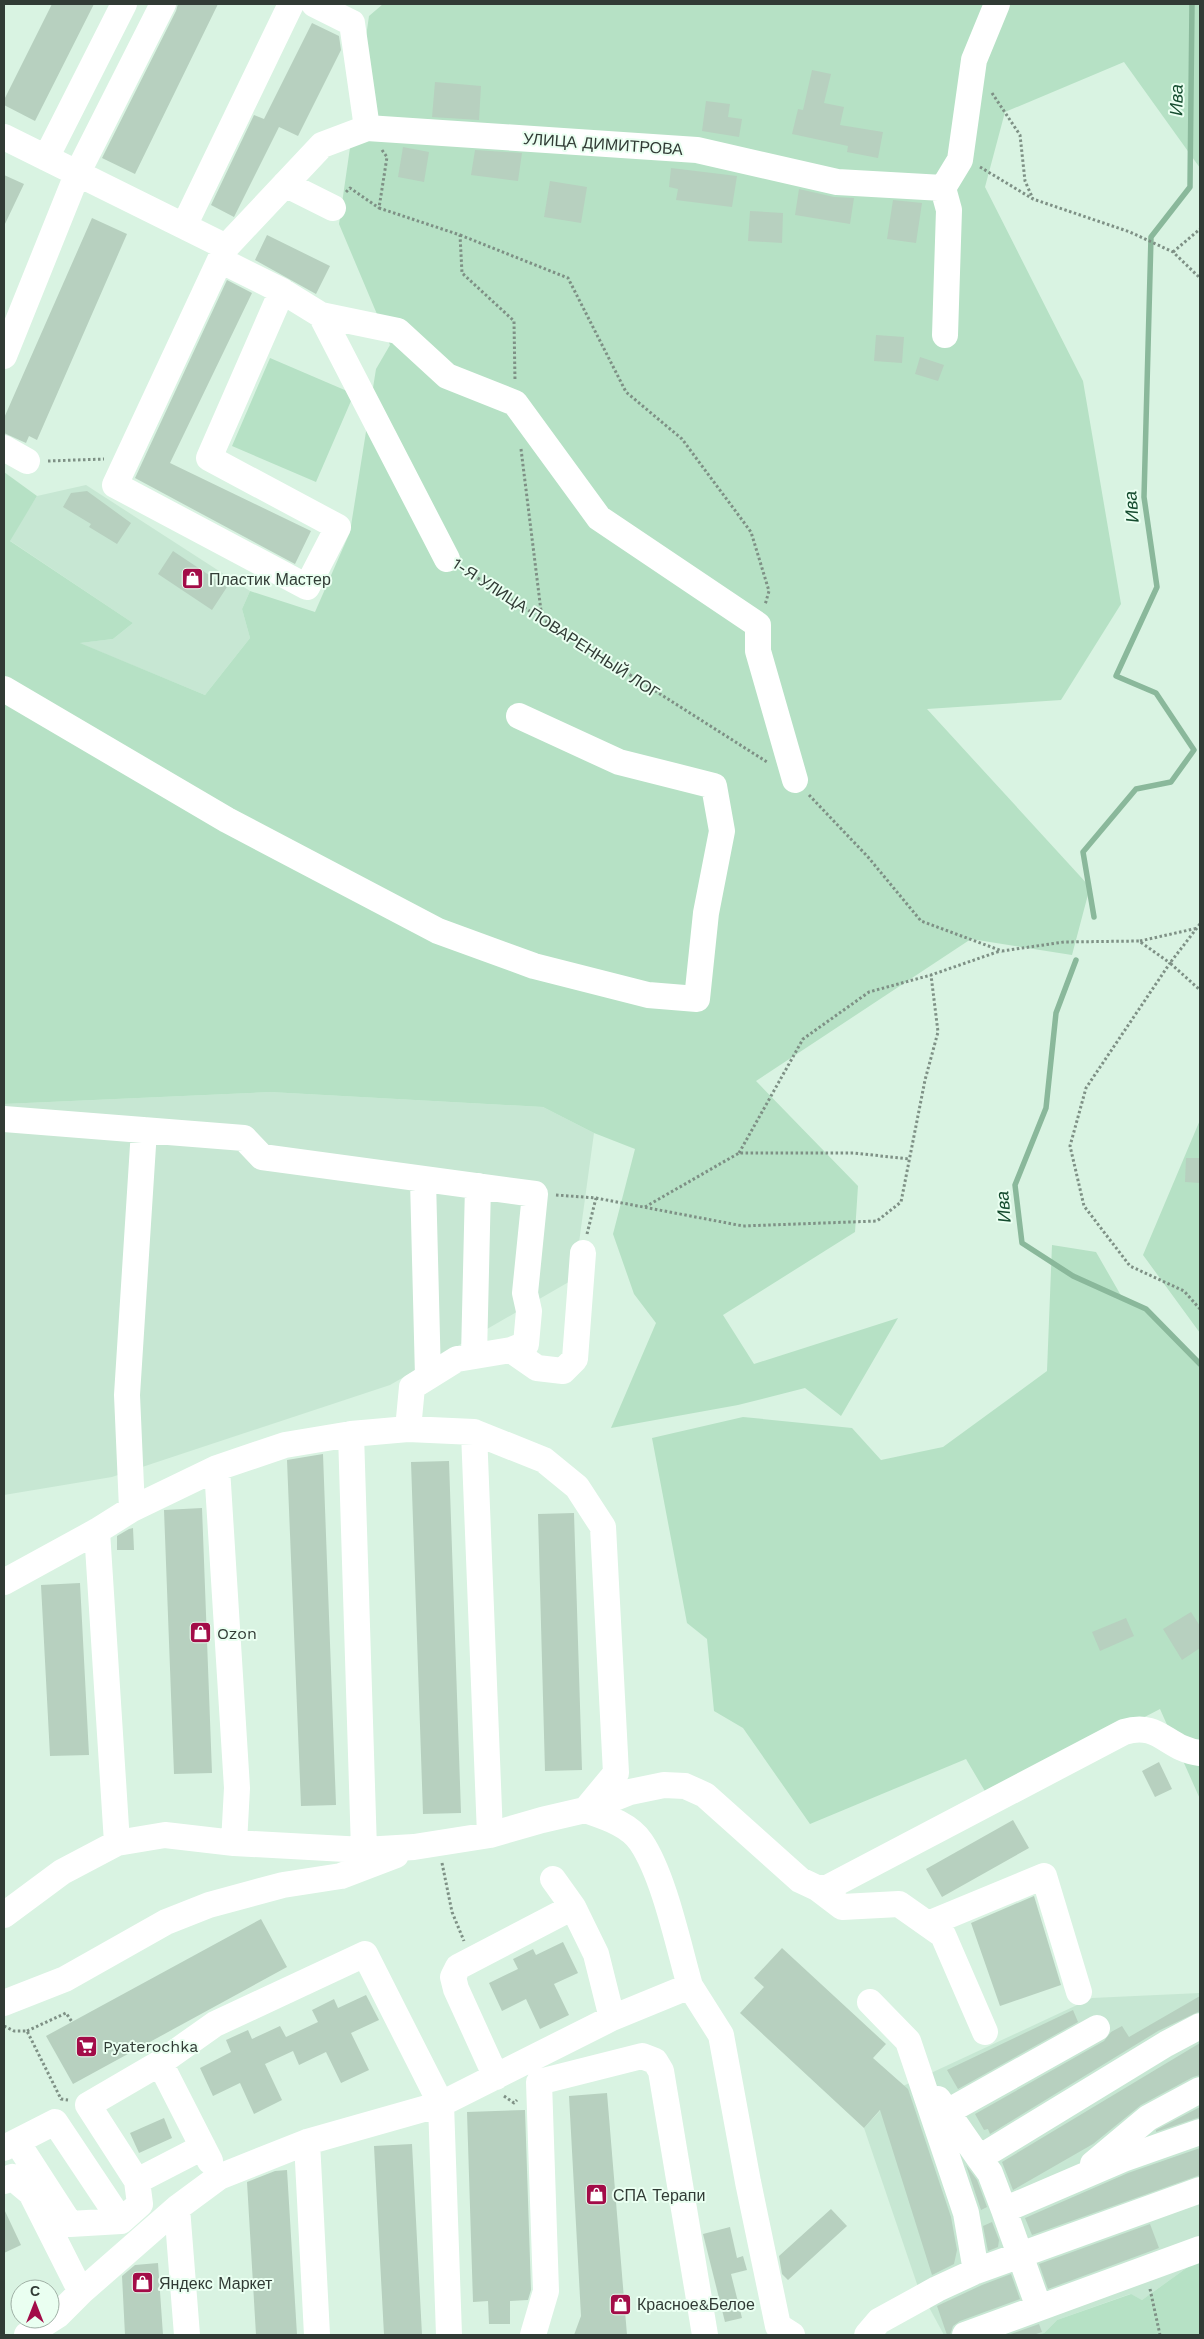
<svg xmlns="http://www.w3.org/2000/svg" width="1204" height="2339" font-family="'Work Sans',sans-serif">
<rect width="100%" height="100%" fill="#d9f3e2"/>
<path fill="#c7e7d3" d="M86 485 250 591 242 609 250 638 205 695 79 643 113 639 133 623 9 540 37 496Z
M270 1092 543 1107 594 1133 574 1279 390 1385 112 1477 4 1495V1104Z
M1200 1993V2261L1192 2264 1142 2300 1130 2294 1057 2320 1044 2333 1037 2335H944L918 2287 864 2128 903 2086 1092 1998Z"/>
<path fill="#b6e1c5" d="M383 4H1200V168L1124 62 1005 112 985 187 1083 381 1121 604 1061 700 927 709 1090 887 1072 955 971 939 756 1081 858 1186 855 1232 723 1315 754 1364 898 1318 841 1416 805 1388 738 1405 611 1428 656 1323 634 1294 613 1234 635 1149 594 1133 543 1107 270 1092 4 1104V472L37 496 10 541 133 623 113 639 80 643 205 695 250 638 242 609 250 591 315 612 350 532 376 369 390 345 339 224 369 16Z
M270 358 354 394 316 482 232 446Z
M1200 1120V1333L1143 1255Z
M1052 1245 1096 1252 1123 1299 1146 1309 1200 1364V1799L1160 1709 989 1798 966 1759 810 1824 743 1728 714 1711 707 1639 687 1623 652 1438 743 1417 852 1428 881 1460 943 1447 1047 1371Z
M1200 2261V2335H1037L1044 2333 1057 2320 1131 2294 1142 2300 1192 2264Z"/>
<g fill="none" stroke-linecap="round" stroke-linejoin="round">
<path stroke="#8ab89b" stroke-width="5.5" d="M1094 917 1083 852 1136 789 1171 782 1194 750 1156 693 1116 676 1157 587 1144 497 1151 237 1190 187 1192 4
M1076 960 1056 1013 1046 1108 1015 1185 1022 1243 1073 1276 1146 1309 1200 1364"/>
</g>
<path fill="#b7d0bf" d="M52 4H94L35 121 4 105V100Z
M178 4H218L135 174 102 158 176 11Z
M312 23 339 36 341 50 298 136 279 127 234 217 211 205 254 115 264 119Z
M812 70 831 74 824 103 844 107 840 125 883 132 878 158 847 152 848 146 792 134 798 109 803 110Z
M435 82 481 86 479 120 432 117Z
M706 101 730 104 728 117 742 119 739 137 702 131Z
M403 147 429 152 424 182 398 177Z
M475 150 522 153 518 181 471 175Z
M671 168 737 176 732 207 676 200 678 189 669 187Z
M4 175 24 184 4 226Z
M550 181 587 187 581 223 544 217Z
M799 189 834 197 854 198 850 224 795 215Z
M893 200 922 203 916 243 887 239Z
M750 211 783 213 782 243 748 241Z
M92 218 127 234 37 440 29 436 26 443 4 433V418Z
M267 235 330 266 316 294 255 260Z
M227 280 252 293 170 463 311 531 295 564 135 478Z
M876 335 904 337 902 363 874 361Z
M920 357 944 365 938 381 915 374Z
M87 491 131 523 117 544 89 527 91 524 63 507 71 493Z
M173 551 227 587 212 610 158 574Z
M1186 1158H1200V1183L1185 1182Z
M323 1454 336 1805 301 1806 287 1460Z
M449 1461 461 1813 423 1814 411 1462Z
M202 1508 212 1773 174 1774 164 1510Z
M574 1513 582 1770 545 1771 538 1514Z
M133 1528 134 1550H117V1536L129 1529Z
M80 1583 89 1755 50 1756 41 1585Z
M1191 1612 1200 1626V1648L1182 1660 1163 1629Z
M1126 1618 1134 1636 1100 1651 1092 1632Z
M1159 1762 1172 1789 1155 1797 1142 1771Z
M1013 1820 1029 1848 942 1897 926 1869Z
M1034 1896 1061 1985 1000 2006 971 1923Z
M261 1919 287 1967 73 2084 46 2036Z
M563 1942 578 1973 554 1984 569 2015 540 2029 526 1999 502 2011 489 1983 518 1969 513 1959 533 1949 536 1955Z
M782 1948 886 2044 873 2058 908 2089 951 2217 957 2250 954 2264 932 2275 880 2110 864 2128 740 2013 764 1987 754 1978Z
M366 1995 379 2020 351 2033 369 2070 341 2083 326 2052 299 2065 293 2051 265 2064 282 2100 254 2114 240 2083 213 2096 200 2068 231 2052 226 2040 248 2030 252 2039 280 2026 286 2037 318 2022 312 2010 334 1999 338 2008Z
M1200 1996V2011L1158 2031 990 2134 988 2129 984 2130 975 2114 1104 2041 1111 2032 1122 2026 1129 2037Z
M1073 2010 1078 2022 958 2089 947 2070Z
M1200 2043V2075L1193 2077 1141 2105 1093 2144 1013 2190 1002 2162Z
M607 2093 627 2335H574L581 2316 569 2096Z
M1200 2107V2117L1156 2132V2130Z
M525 2110 531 2290 528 2300 510 2301V2324H489L488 2301 473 2302 467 2112Z
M164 2118 172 2138 139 2153 130 2133Z
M412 2144 422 2335H384L374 2146Z
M1200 2148V2175L1032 2235 1025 2218 1128 2173Z
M966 2165 977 2180 987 2207 981 2210Z
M287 2170 297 2335H256L247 2182 275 2171Z
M4 2209 21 2245 4 2253Z
M831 2209 847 2226 788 2280 782 2274 779 2256Z
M992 2222 999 2240 998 2247 988 2251 983 2226Z
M1150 2224 1159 2248 1048 2289 1039 2264Z
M730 2227 737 2258 743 2256 747 2270 731 2274 742 2318 725 2322 703 2234Z
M158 2263 163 2335H125L122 2276 135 2265Z
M1011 2274 1020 2299 960 2321 953 2326 950 2335H947L937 2306 982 2285Z
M1039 2324 1042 2332 1033 2335H1008Z"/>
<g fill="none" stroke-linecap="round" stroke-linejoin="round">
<path stroke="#7e9085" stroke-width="3" stroke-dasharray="2.5 2.5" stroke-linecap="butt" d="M992 93 1020 135 1025 181 1033 199
M382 150 387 157 379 208 460 235 462 273 514 321 515 381
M980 167 1033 199 1130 232 1173 252 1200 278
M346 192 350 188 379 208
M460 235 568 278 626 392 682 439 751 532 769 591 765 605
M1173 252 1200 229
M521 449 542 619
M48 461 104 459
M465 570 767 762
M809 795 868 857 921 921 1002 951 1064 942 1139 941 1170 963 1086 1088 1070 1146 1084 1206 1130 1266 1184 1291 1200 1309
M1200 924 1170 963 1200 990
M1140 941 1198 928
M739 1153 803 1039 869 992 931 975 1000 951
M556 1195 596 1198 743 1226 877 1221 901 1202 925 1080 938 1032 931 975
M645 1207 739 1153H854L909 1159
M587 1234 596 1198
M442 1863 452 1912 464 1941
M4 2026 14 2031H27L61 2099 68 2100
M27 2031 66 2013 72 2022
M504 2096 514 2103 517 2100
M1150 2289 1160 2335"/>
<path stroke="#fff" stroke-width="26" d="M314 4 352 23
M352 23 367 128 697 150 837 182 943 188
M4 137 226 247
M46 158 124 4
M285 184 333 208
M184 226 291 4
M220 260 282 291 209 458 338 527 307 587 115 485 226 247 322 145 367 128
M282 291 321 315 398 331 447 376 515 403 599 518 758 625V651L795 780
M321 315 447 559
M945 335 949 210 943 188 960 160 974 60 997 4
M4 356 78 172 163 4
M4 448 27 461
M4 689 227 820 438 931 534 966 648 995 697 999 706 913 722 831 714 786 619 762 519 716
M4 1119 244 1138 262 1157 535 1194 525 1293 529 1311 526 1344 511 1350 457 1359 412 1387 408 1429
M423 1180 428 1377
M511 1350 537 1368 563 1371 575 1359 583 1253
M474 1356 478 1186
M474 1432 490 1835
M351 1434 364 1850
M217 1468 237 1788 234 1843
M132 1509 127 1395 144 1130
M97 1531 117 1843
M4 1582 97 1531 132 1509 217 1468 285 1445 351 1434 408 1429 474 1432 544 1460 577 1487 603 1527 616 1773 587 1808
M585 1810C605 1817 629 1824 641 1842 664 1876 678 1944 690 1986
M553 1879 573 1907
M817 1888 842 1907 899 1904 943 1935 985 2032
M4 1915 62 1872 117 1843 165 1835 234 1843 364 1850 414 1847 490 1835 542 1820 585 1810 630 1792 664 1785 685 1786 705 1795 800 1880 817 1888H827L1124 1732C1160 1721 1166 1749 1200 1753
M928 1924 1044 1876 1079 1992
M870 2002 908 2041 966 2213 976 2271
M4 2003 65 1979 166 1922 209 1905 283 1885 341 1876 396 1855
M160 2063 210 2161
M496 2077 456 1989 453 1977 458 1967 573 1907 596 1954 612 2018
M938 2099 979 2158
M947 2112 1097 2028
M17 2142 70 2224 121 2221
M307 2142 317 2335
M203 2147 137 2181 88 2105 160 2063 215 2024 365 1954 441 2104 449 2335
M4 2148 55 2122 121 2221 140 2204 137 2181
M1093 2164 1148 2118 1200 2090
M4 2181 12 2177 31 2193 81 2292
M177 2208 187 2335
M1004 2210 990 2173 979 2158 1166 2044 1200 2026
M1039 2308 1004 2210 1123 2159 1200 2132
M27 2335 58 2315 81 2292 177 2208 219 2177 307 2142 441 2104 612 2018 690 1986 721 2035 748 2182 778 2326 792 2335
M533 2335 546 2291 539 2082 642 2056 655 2061 661 2071 705 2335
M867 2335 879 2321 937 2289 976 2271 1200 2190
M965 2335 1200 2249"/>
</g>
<defs>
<symbol id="shop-square" viewBox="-11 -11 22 22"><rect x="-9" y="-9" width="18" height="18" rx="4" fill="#a30c48" stroke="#eafff1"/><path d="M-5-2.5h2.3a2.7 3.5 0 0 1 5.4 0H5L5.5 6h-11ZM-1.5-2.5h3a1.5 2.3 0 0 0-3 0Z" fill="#fff"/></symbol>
<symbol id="supermarket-square" viewBox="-11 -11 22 22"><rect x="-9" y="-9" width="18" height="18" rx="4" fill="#a30c48" stroke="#eafff1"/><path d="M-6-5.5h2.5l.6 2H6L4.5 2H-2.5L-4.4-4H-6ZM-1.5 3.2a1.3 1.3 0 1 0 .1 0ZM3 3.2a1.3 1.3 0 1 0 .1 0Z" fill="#fff"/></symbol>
</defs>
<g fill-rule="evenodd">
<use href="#shop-square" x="180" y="566" width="25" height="25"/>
<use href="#shop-square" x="188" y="1620" width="25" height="25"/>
<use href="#supermarket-square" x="74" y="2034" width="25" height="25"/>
<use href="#shop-square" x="584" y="2182" width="25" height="25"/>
<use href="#shop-square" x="130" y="2270" width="25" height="25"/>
<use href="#shop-square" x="608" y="2292" width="25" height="25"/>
</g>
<g text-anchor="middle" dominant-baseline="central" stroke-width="4" stroke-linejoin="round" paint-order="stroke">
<g font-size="16" fill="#313b35" stroke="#eafff1">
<text transform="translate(603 144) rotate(4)">УЛИЦА ДИМИТРОВА</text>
<text transform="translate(556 628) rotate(33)">1-Я УЛИЦА ПОВАРЕННЫЙ ЛОГ</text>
</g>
<g font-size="16" fill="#313b35" stroke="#eafff1" text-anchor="start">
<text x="209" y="579">Пластик Мастер</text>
<text x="217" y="1633">Ozon</text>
<text x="103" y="2046">Pyaterochka</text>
<text x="613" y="2195">СПА Терапи</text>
<text x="159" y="2283">Яндекс Маркет</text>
<text x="637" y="2304">Красное&amp;Белое</text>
</g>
<g font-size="18" font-style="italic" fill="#154c2f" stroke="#eafff1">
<text transform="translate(1176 100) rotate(-89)">Ива</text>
<text transform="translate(1131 507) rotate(-95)">Ива</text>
<text transform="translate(1003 1207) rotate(-95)">Ива</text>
</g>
</g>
<rect width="1204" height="2339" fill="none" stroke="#313b35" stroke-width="10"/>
<g transform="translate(35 2304)"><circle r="24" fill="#eafff1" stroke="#a0b1a6"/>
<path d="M0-4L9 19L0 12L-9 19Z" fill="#a30c48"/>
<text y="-8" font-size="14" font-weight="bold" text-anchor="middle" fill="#313b35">С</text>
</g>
</svg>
